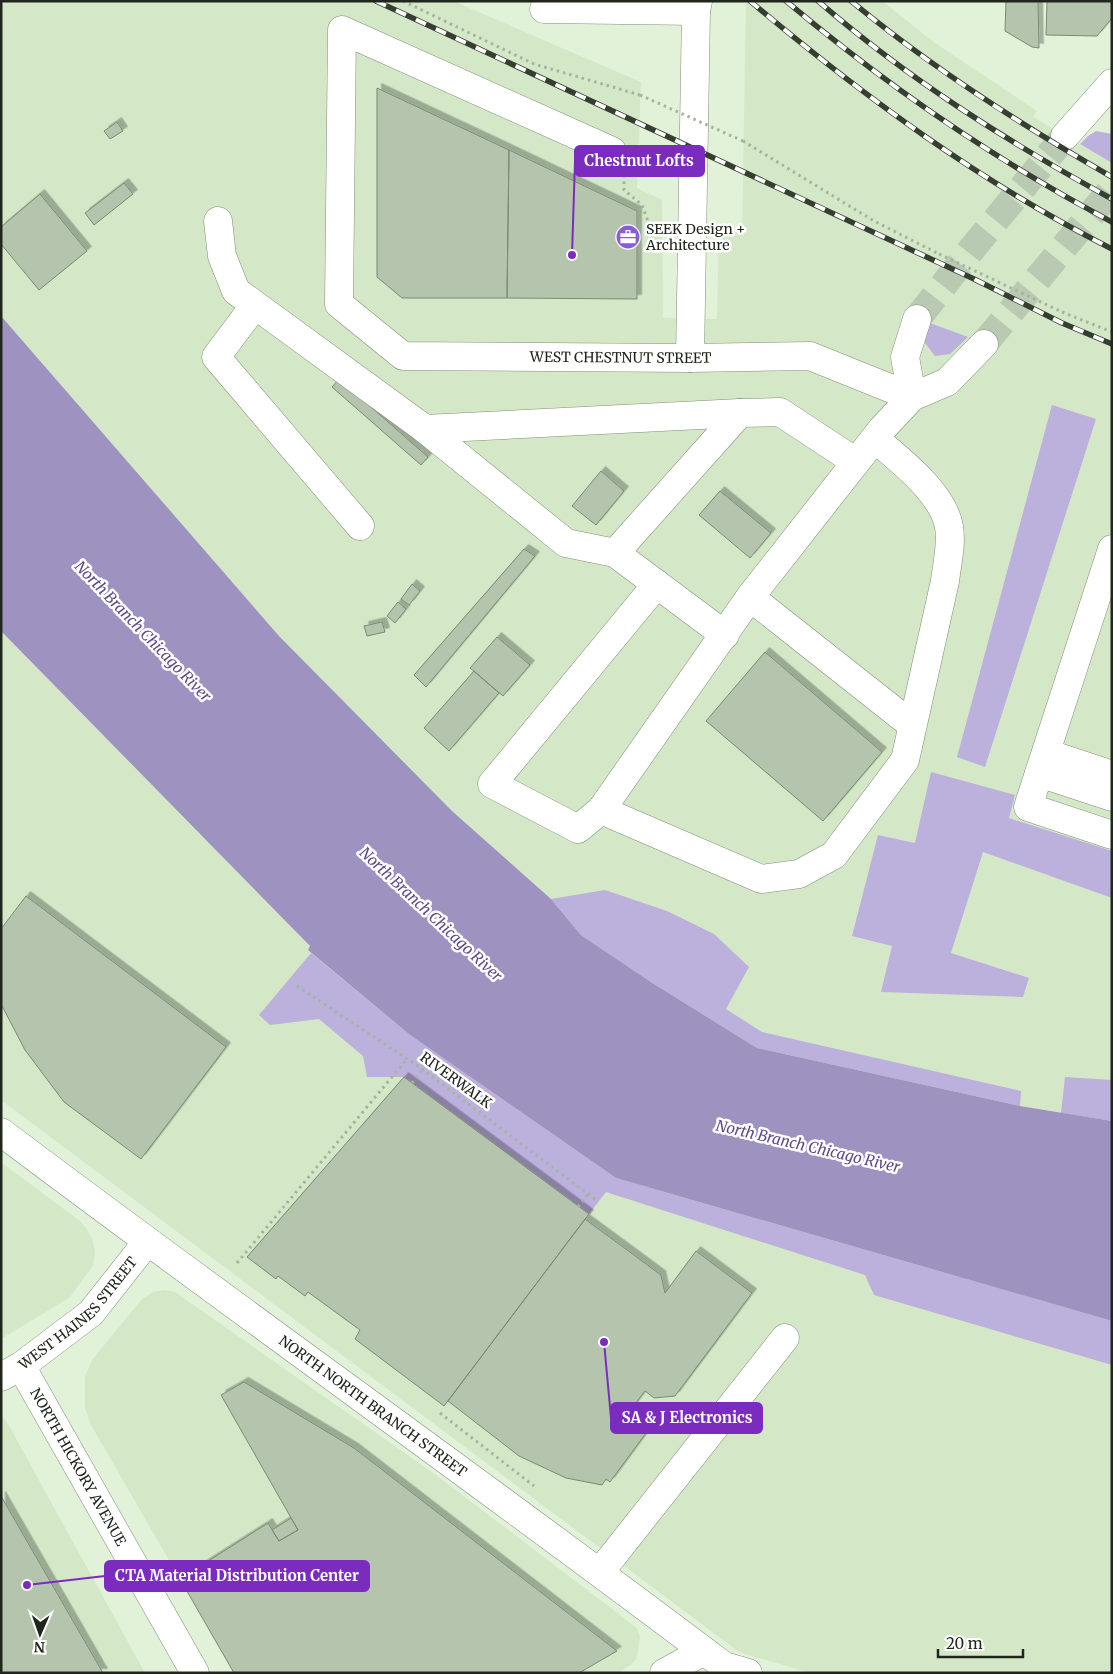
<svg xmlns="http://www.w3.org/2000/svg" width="1113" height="1674" font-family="Merriweather,serif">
<defs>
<filter id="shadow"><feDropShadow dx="4.5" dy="-4.5" stdDeviation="0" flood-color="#0004"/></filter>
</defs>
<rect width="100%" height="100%" fill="#e1f2d8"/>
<path fill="#d4e8c8" d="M1 1H453L641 82 637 188 662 200 663 318 717 319 719 225 742 235 746 1H882L935 43 1037 111 1033 117 1112 163V1121L1020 1106 757 1048 581 935 551 899 452 811 279 636 1 316Z
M1 631 310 946 308 950 410 1035 616 1178 1112 1321V1673H810L739 1652 1 1100Z
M1 1162 80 1221 87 1229 93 1241 95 1253 93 1266 69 1298 1 1339Z
M165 1290 175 1292 436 1475 637 1628 640 1637 637 1658 631 1665 617 1673H234L91 1425 85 1408V1376L92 1360 142 1299 153 1292Z
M1 1415 8 1424 145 1673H1Z"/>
<path fill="#bcb0dd" d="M1096 131 1112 134V163L1080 144 1088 136Z
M927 322 968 337 950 354 935 356 925 343Z
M1052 405 1096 419 985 767 957 757Z
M931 772 1015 795 1009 818 1112 851V898L983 852 951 953 1029 978 1023 997 881 992 892 946 852 936 878 835 915 843Z
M605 890 667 911 714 934 749 967 726 1009 762 1032 1021 1091 1020 1106 757 1048 651 982 581 935 551 899Z
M311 953 410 1035 616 1178 1112 1321V1365L874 1295 865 1275 606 1192 589 1214 404 1077H367L363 1056 319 1019 270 1025 259 1015Z
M1065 1077 1112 1080V1121L1061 1113Z"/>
<path fill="#9e92c1" d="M1 316 279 636 452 811 551 899 581 935 651 982 757 1048 1020 1106 1112 1121V1321L616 1178 410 1035 308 950 310 946 1 631Z"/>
<path fill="#b5c4ac" stroke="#7b8a73" filter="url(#shadow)" d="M1006 1H1038L1039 48 1032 47 1005 31Z
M1047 1H1112V18L1097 36 1046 35Z
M377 88 509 150 507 298H402L377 277Z
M117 122 123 131 110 139 104 131Z
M509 150 637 211V299L507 298Z
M124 183 133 194 94 225 85 213Z
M40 194 87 251 39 290 1 244V227Z
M339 379 428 457 421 465 332 387Z
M601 471 624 491 596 525 572 506Z
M720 491 771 533 750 558 699 515Z
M524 549 535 556 426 687 414 675Z
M412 584 420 591 409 605 401 599Z
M398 602 406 609 395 623 387 616Z
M382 622 385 632 367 636 364 626Z
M497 637 530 665 503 696 470 668Z
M765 652 882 752 823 821 706 721Z
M474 671 499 693 449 751 424 728Z
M26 896 226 1047 141 1159 64 1102 25 1050 1 1004V929Z
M404 1077 589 1214 444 1406 355 1339 360 1330 308 1292 305 1296 278 1276 276 1279 247 1257Z
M585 1219 661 1275 665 1293 696 1251 752 1293 675 1396 654 1398 645 1391 625 1417 646 1433 610 1482 606 1479 602 1485 566 1478 519 1456 448 1401Z
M244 1382 354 1448 617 1651 579 1673H234L180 1579 268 1523 279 1541 298 1530 221 1395Z
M1 1496 103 1673H1Z
M291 1518 298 1530 279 1541 272 1530Z"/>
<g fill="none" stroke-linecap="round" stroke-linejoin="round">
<path stroke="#bac9b2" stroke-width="28" stroke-dasharray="28 14" stroke-linecap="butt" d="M917 319 971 250 1065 136
M984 344 1112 189"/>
<defs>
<g id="minor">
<path d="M544 9 696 11"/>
<path d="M1065 136 1112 83"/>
<path id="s1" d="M612 151 342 30 339 304 403 356 690 358 810 356 912 397"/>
<path d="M218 221 222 256 236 291 425 429 740 413"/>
<path d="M255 305 216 357 360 526"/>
<path d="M690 358 696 11 698 1"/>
<path d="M912 397 905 357 917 319"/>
<path d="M425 429 566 543 615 553"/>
<path d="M875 439C899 459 944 494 949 527 952 544 947 564 945 581L905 760 834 855 799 874 761 879 601 810 750 597 882 429 912 397 947 382 984 344"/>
<path d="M1112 549 1028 807 1112 835"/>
<path d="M750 597 912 725"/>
<path d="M725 635 615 553 740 413 780 412 856 462"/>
<path d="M1046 753 1112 775"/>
<path d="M1039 773 1112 797"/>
<path d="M601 810 578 829 492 784 657 584"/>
<path id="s2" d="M1 1132C240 1312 485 1485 724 1666L748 1673"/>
<path id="s3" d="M21 1366 195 1673"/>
<path id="s4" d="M1 1377 21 1366 91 1313 147 1242"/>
<path d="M600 1572 785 1338"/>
<path d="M664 1673 704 1651"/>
</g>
</defs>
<use href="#minor" stroke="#808f77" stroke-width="29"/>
<path stroke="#a6b39e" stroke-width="3" stroke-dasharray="2.5 4" stroke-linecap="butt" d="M403 1 534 64 640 95
M743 141 874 221 939 254
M624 175V190L642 205 649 224
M1062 312 1112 332
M297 986 418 1066 596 1200
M412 1083 423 1069
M578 1207 588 1194
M237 1263 407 1059
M440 1413 534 1486"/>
<use href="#minor" stroke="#fff" stroke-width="28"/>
<defs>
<path id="rail" d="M376 1 974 279 1062 323 1112 344
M750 1C863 96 980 182 1112 249
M786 1C887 86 995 160 1112 222
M818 1C908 79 1008 142 1112 199
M851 1C932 68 1021 125 1112 177"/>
</defs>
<use href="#rail" stroke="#363e32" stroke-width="5.5"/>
<use href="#rail" stroke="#fff" stroke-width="4" stroke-dasharray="11" stroke-linecap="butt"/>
<path stroke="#a6b39e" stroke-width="3" stroke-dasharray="2.5 4" stroke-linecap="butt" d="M640 95 743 141
M939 254 1062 312"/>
</g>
<defs>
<symbol id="office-disc" viewBox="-11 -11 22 22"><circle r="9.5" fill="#885dd7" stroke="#fff"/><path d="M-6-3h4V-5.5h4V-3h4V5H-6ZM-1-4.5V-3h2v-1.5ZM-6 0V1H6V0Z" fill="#fff"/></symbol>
</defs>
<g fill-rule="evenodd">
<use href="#office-disc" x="614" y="223" width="28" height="28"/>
</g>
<g text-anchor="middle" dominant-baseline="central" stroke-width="5" stroke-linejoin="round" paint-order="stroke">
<g font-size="14" fill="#20261c" stroke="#fff" text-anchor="start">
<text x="646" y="229">SEEK Design +<tspan x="646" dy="16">Architecture</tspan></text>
</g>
<g font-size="14" fill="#20261c" stroke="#fff">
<text stroke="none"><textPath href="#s1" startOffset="870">WEST CHESTNUT STREET</textPath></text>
<text transform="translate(456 1080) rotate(36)">RIVERWALK</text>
<text stroke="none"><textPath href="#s4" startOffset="101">WEST HAINES STREET</textPath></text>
<text stroke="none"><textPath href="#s2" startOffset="462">NORTH NORTH BRANCH STREET</textPath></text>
<text stroke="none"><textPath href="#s3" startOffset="116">NORTH HICKORY AVENUE</textPath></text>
</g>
<g font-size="15" font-style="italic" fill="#5d4a88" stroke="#fff">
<text transform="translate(143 631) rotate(46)">North Branch Chicago River</text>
<text transform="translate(431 914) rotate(43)">North Branch Chicago River</text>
<text transform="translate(808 1146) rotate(13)">North Branch Chicago River</text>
</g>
</g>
<path fill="none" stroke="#7b2cbf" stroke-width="2" d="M572 255L575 161M604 1342L611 1418M27 1585L105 1576"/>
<g fill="#7b2cbf" stroke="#fff" stroke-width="2">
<circle cx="572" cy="255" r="5"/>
<circle cx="604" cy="1342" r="5"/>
<circle cx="27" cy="1585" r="5"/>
</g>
<g fill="#7b2cbf" stroke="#7b2cbf" stroke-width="2">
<rect x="575" y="146" width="129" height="30" rx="5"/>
<rect x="611" y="1403" width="151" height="30" rx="5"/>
<rect x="105" y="1561" width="264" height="30" rx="5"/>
</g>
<g font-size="15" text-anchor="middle" font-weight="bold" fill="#fff">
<text x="639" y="166">Chestnut Lofts</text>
<text x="687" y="1423">SA &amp; J Electronics</text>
<text x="237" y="1581">CTA Material Distribution Center</text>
</g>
<rect width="1113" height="1674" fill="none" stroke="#20261c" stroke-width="5"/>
<g transform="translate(40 1634) rotate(182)" stroke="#ffffff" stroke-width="4" paint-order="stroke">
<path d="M0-4L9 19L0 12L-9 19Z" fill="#20261c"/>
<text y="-8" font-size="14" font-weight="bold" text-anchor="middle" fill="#20261c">N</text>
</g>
<path d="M938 1649v8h85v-8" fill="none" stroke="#20261c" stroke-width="2.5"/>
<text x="946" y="1649" font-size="15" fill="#20261c" stroke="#ffffff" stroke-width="4" paint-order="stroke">20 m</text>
</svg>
